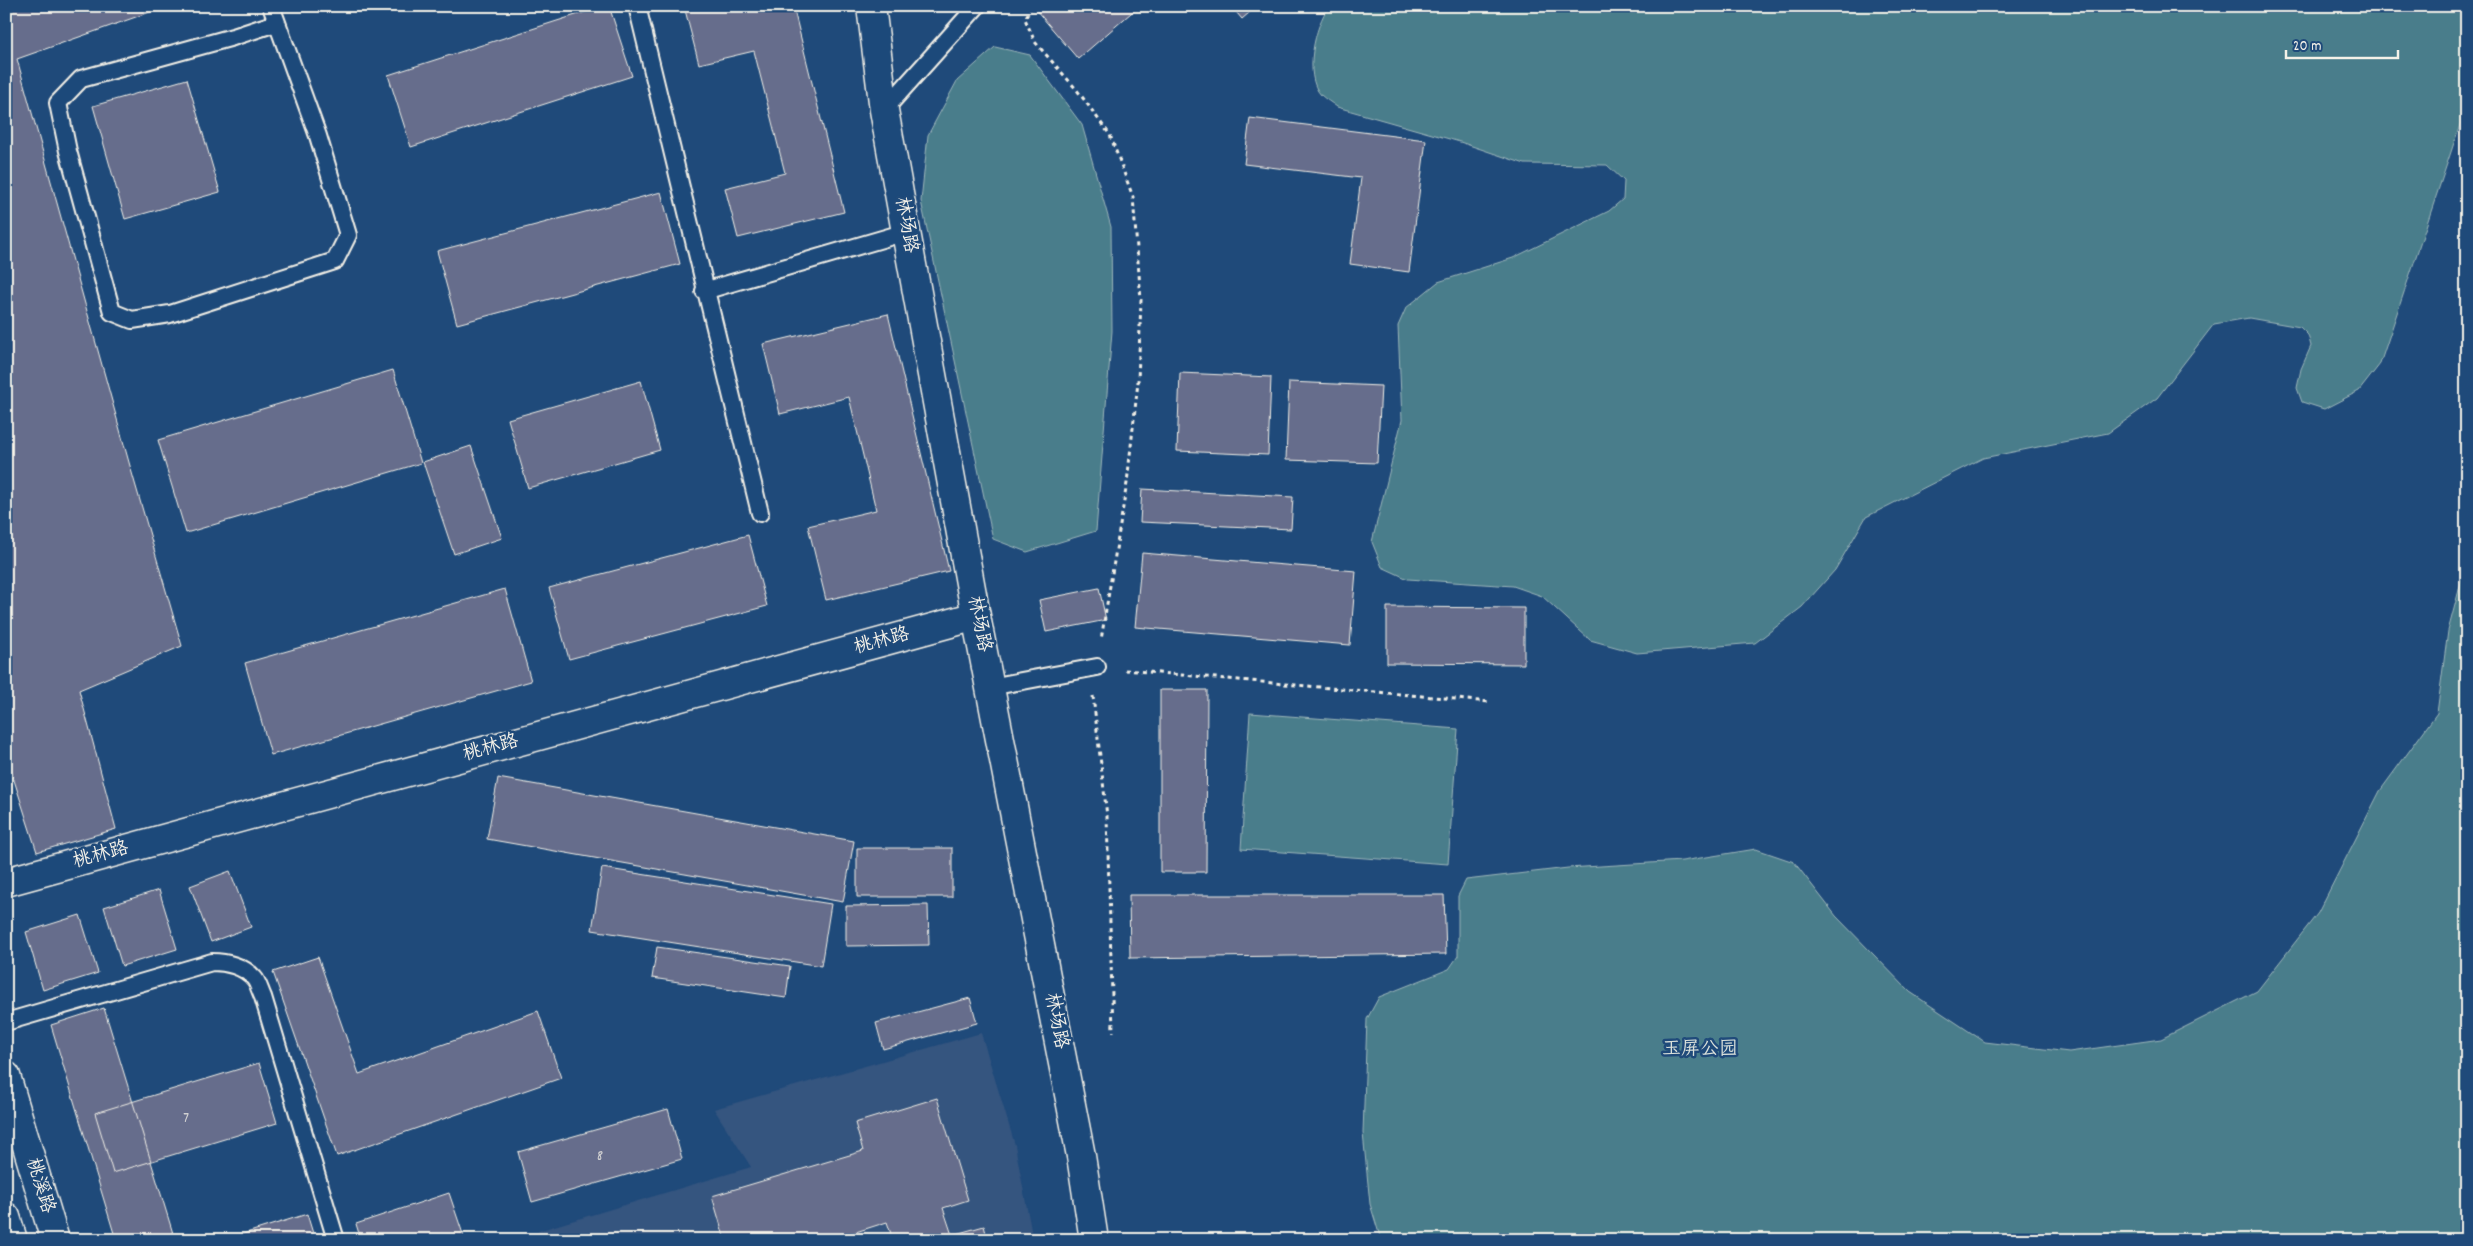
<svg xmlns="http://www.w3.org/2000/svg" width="2473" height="1246" font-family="Dekko,'LXGW WenKai TC',sans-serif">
<rect width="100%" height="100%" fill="#1f4a7a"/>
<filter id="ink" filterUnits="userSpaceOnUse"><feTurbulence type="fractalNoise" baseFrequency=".02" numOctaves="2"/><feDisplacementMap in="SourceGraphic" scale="10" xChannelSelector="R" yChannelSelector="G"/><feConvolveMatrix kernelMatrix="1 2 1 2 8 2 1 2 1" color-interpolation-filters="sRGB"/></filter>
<g filter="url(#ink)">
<path fill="#34547f" d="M981 1033 1015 1145 1033 1240H541L538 1231 751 1167 714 1109Z"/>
<path fill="#487d8b" stroke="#9eb7ba" d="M1329 6H2467V104L2380 364 2359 391 2324 409 2302 402 2297 388 2301 369 2311 346 2308 335 2300 327 2249 318 2214 324 2157 398 2108 433 1983 458 1866 517 1835 570 1802 607 1755 643 1637 653 1590 640 1542 596 1513 586 1408 579 1382 567 1372 542 1402 420 1398 326 1406 308 1438 282 1513 258 1609 211 1623 199 1624 181 1607 165 1525 164 1460 142 1337 107C1332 103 1325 99 1321 95 1303 76 1315 25 1329 6Z
M995 47 1030 55 1082 125 1111 227 1112 331 1096 531 1027 552 993 539 921 201 928 135 957 81Z
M2467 560V1240H1381L1370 1204 1363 1133 1367 1019 1379 997 1449 969 1458 956V896L1466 880 1568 868 1682 861 1756 849 1794 862 1836 916 1910 992 1985 1042 2069 1052 2161 1039 2257 991 2318 913 2380 791 2437 713 2448 631Z
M1250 713 1458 729 1448 864 1241 849Z"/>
<path fill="#666d8c" stroke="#f4f1e8" d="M6 6H167L17 59 130 466 182 646 79 690 116 829 37 852 6 755Z
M604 6H609L632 76 411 147 388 75Z
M684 6H793L844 212 738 238 725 188 785 173 754 51 699 64Z
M1041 6H1139L1078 59 1036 10Z
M1231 6H1257L1242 19Z
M187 79 220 192 125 219 93 106Z
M1250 118 1426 140 1409 272 1350 264 1361 178 1244 164Z
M661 192 680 264 457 324 437 251Z
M888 314 949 571 826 600 808 526 876 510 849 397 780 414 763 344Z
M393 370 421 463 186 533 158 440Z
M1180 373 1271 377 1268 455 1177 451Z
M641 381 660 450 528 488 508 419Z
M1289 382 1381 386 1377 463 1286 460Z
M471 446 502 538 454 554 423 462Z
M1142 489 1293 497 1291 529 1140 522Z
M748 535 767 606 569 659 549 588Z
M1142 553 1356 571 1350 645 1135 627Z
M1099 588 1106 620 1046 632 1039 600Z
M505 589 531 681 271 755 245 663Z
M1387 607 1524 608V664L1387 663Z
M1160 690H1207L1206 872H1160Z
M498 778 854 841 843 902 487 839Z
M857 848H952V897H857Z
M602 868 831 904 821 966 592 930Z
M230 871 251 927 211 942 190 886Z
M159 890 177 949 122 966 104 907Z
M1129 895H1444L1446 954 1130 958Z
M928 905 929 945 846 946V906Z
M80 915 98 973 43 990 26 932Z
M657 947 790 966 786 998 652 978Z
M318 957 359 1074 538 1011 561 1078 337 1156 273 972Z
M970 998 977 1023 883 1049 876 1023Z
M104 1008 175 1240H116L51 1025Z
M259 1063 277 1123 113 1173 95 1113Z
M937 1098 968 1200 943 1208 952 1235 984 1226 988 1240H893L887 1222 831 1240H725L712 1196 863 1151 855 1123Z
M668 1109 682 1159 532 1202 518 1152Z
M449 1193 465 1240H361L356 1224Z
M307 1214 315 1240H224Z"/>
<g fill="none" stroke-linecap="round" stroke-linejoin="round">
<defs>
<path id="lane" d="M271 6 318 136 348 235 335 261 170 314 132 320 112 312 68 151 58 103 81 79 233 37 276 23
M637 6 760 513
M884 110 977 6
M704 291 906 232
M990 687 1097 667
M6 1022 212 962C226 962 244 966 254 978 258 982 260 991 263 997L336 1240"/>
<path id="street" d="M871 6 884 110 906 232 976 616 1081 1156 1094 1240
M6 882 976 616"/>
<path id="secondary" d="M6 1076 55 1240
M6 1217 13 1240"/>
</defs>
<use href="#lane" stroke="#f4f1e8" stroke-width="20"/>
<use href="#street" stroke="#f4f1e8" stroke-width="31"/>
<use href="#secondary" stroke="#f4f1e8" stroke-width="31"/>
<path stroke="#f4f1e8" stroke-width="3" stroke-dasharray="4 4" stroke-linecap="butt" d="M1032 6 1025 19 1035 42 1077 90 1110 135 1133 197 1141 300 1138 382 1127 483 1101 640
M1125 670 1490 702
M1093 696 1107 816 1113 1032"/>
<use href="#lane" stroke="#1f4a7a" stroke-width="16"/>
<use href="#street" stroke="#1f4a7a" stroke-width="28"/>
<use href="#secondary" stroke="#1f4a7a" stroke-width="28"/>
</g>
</g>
<g text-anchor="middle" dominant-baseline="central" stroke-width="5" stroke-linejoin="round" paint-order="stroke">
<g font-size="16" fill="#d0d0d1">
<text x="186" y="1118">7</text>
<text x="600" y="1156">8</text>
</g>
<g font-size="19" fill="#f4f1e8" stroke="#1f4a7a">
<text transform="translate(905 225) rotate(80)">林场路</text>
<text transform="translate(978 624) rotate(79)">林场路</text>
<text transform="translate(882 642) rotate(-15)">桃林路</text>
<text transform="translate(491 749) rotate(-15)">桃林路</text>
<text transform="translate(101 856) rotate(-15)">桃林路</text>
<text transform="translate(1055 1021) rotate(79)">林场路</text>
<text transform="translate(39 1186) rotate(73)">桃溪路</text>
</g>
<g font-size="19" fill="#dae0da" stroke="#1f4a7a">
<text x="1700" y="1050">玉屏公园</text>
</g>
</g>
<rect width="2473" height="1246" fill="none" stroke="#1f4a7a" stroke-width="25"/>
<rect x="12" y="12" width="2448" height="1221" fill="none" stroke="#f4f1e8" stroke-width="2" filter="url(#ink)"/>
<path d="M2286 50v8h112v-8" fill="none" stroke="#f4f1e8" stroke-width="2.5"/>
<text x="2293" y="50" font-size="15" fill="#f4f1e8" stroke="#1f4a7a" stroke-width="4" paint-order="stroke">20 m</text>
</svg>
